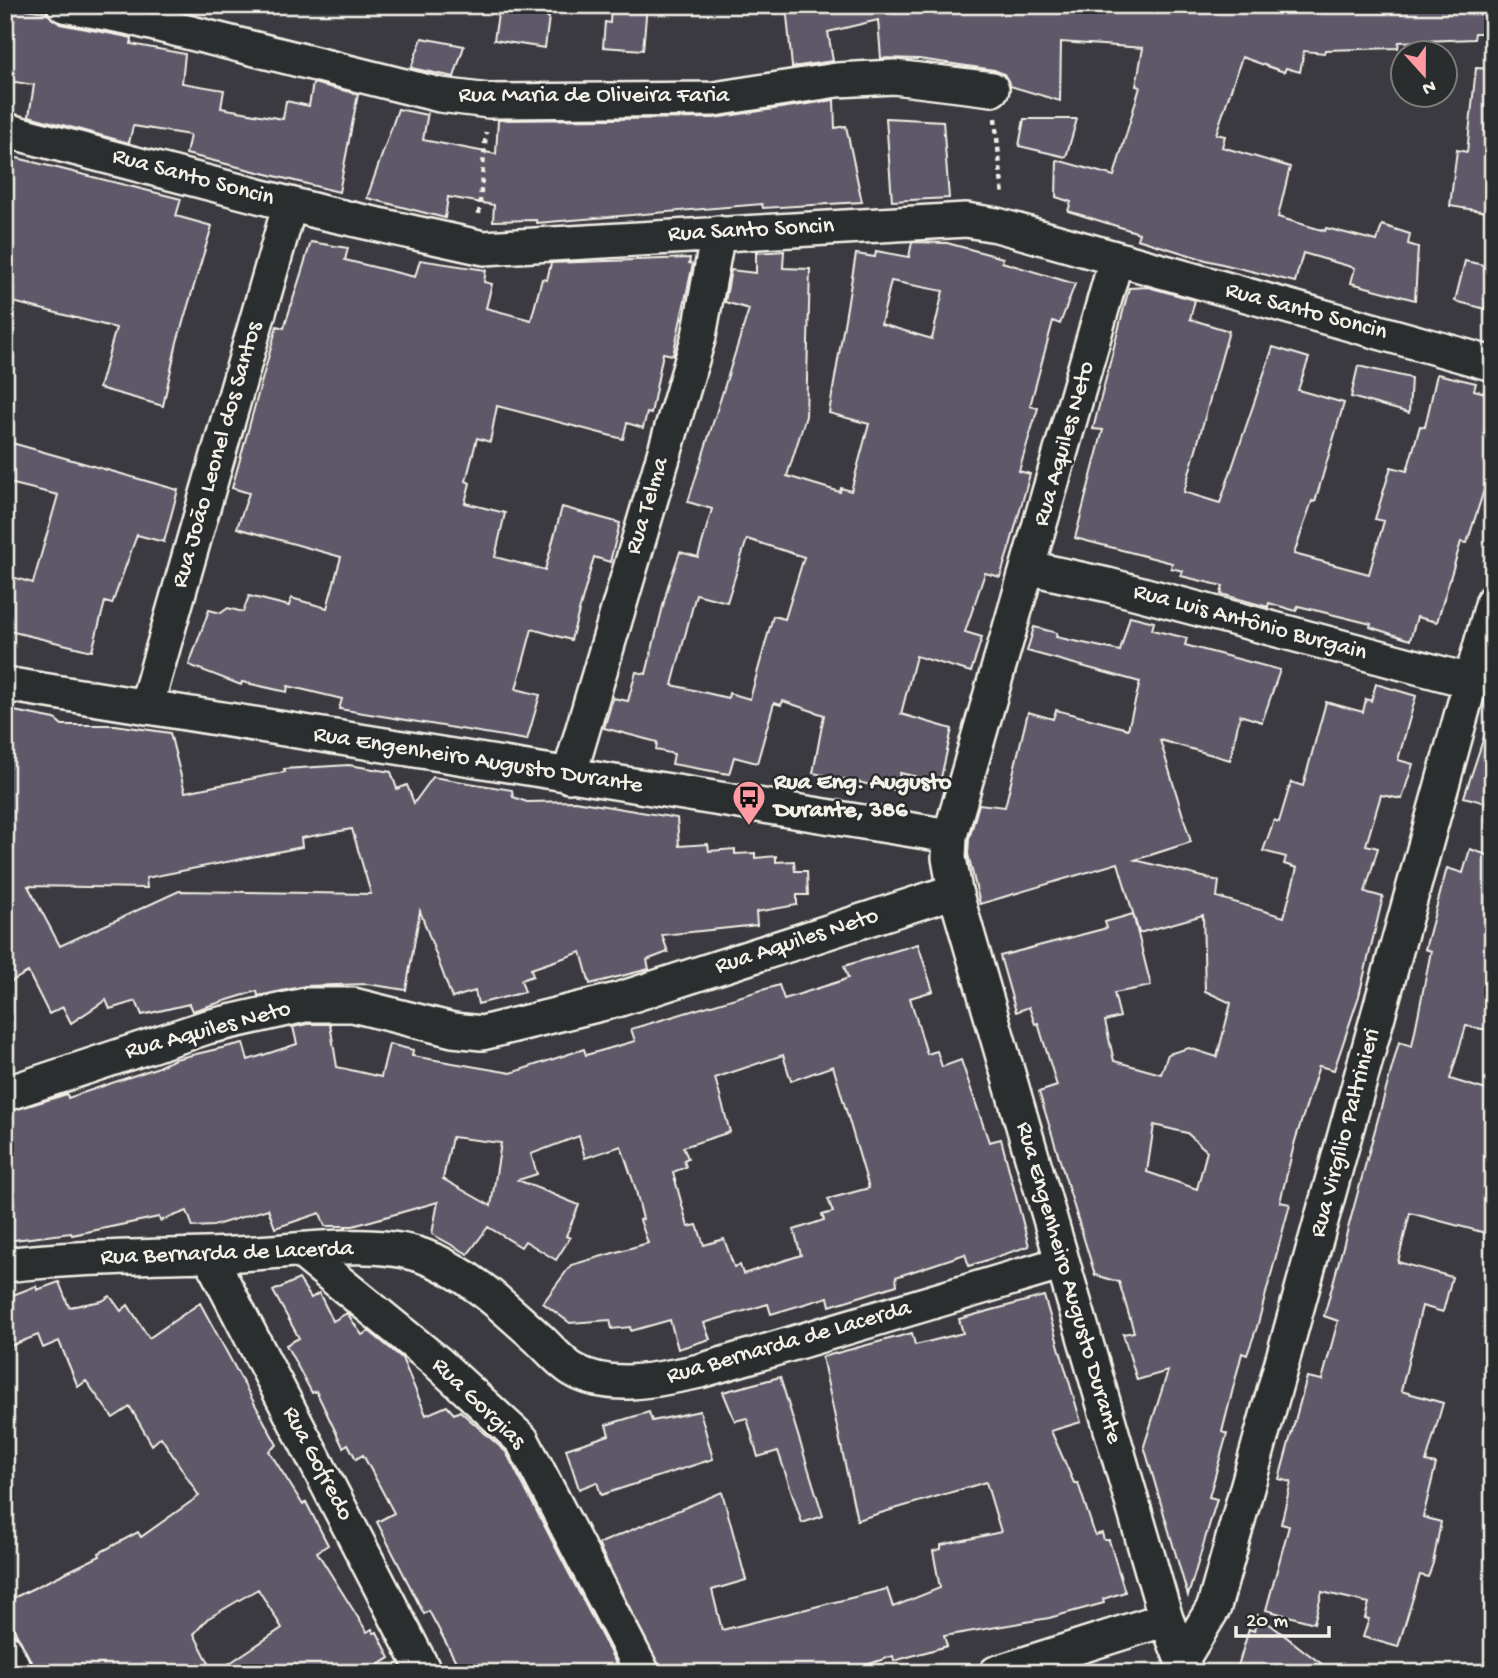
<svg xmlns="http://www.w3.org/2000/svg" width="1498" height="1678" font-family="'Gochi Hand',sans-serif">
<rect width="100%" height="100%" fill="#3a3a40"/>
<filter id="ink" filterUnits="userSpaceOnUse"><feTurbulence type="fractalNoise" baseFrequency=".0143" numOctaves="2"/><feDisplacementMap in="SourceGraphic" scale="14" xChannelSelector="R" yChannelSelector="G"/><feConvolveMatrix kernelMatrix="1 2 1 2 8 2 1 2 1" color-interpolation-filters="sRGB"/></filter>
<g filter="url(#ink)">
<path fill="#5f5869" stroke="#f4f1e8" stroke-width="2" fill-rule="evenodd" d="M611 5H647L643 50 603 47 605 22 610 23Z
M786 5H1493V33H1475L1474 39 1399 42 1398 48 1325 50 1324 53 1304 51 1300 72 1286 68 1284 72 1242 57 1216 134 1225 136 1222 147 1290 167 1278 217 1325 231 1326 228 1377 241 1382 225 1410 234 1408 244 1418 247 1415 300 1351 283 1355 268 1303 253 1295 282 1206 260 1137 239 1139 233 1068 211 1071 202 1056 197 1057 160 1114 176 1140 87 1136 86 1143 48 1061 42 1060 101 1010 86 1004 74 994 70 919 59 881 58 878 20 828 32 833 61 792 67Z
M8 7 46 12 60 24 123 36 132 38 131 44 185 54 182 83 224 90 221 108 283 119 286 101 309 106 313 83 358 94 339 192 186 154 190 135 133 126 129 143 29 116 34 85 9 81 10 65 5 64Z
M499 8 549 17 545 48 494 40Z
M422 38 464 46 454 77 411 68Z
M1476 68 1493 69V213L1450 206 1457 150 1467 152Z
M834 100 835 128 846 126 862 202 763 208 762 204 537 223 536 220 493 221 494 205 448 197 445 218 367 198 398 109 427 115 428 112 423 140 496 154 498 120 714 118Z
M886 118 943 121 949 198 892 201Z
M1024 119H1077L1066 157 1019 146Z
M5 155 181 199 176 216 212 226 177 342 163 406 99 388 116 328 5 300Z
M311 242 348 248 345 260 415 277 420 260 486 270 484 282 492 284 486 308 531 320 542 279 547 280 551 263 690 258 689 263 693 264 673 355 663 353 651 414 647 413 643 428 627 423 623 439 497 406 490 442 477 438 466 481 470 483 465 503 505 513 495 557 545 570 562 507 620 523 610 562 594 557 571 640 532 629 516 689 540 695 527 740 339 709 342 699 288 686 287 692 242 682 241 685 189 665 209 610 221 613 228 608 243 612 249 596 289 606 291 598 327 608 341 557 237 528 249 493 232 488 277 326 284 328Z
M912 242 947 243 1003 258 1002 262 1075 284 1060 324 1053 321 1030 406 1038 408 1019 471 1030 474 1010 546 1000 577 985 573 965 632 982 637 971 672 916 656 901 714 952 729 940 782 900 773 896 790 813 773 824 715 783 701 781 705 774 703 757 763 734 757 729 774 672 764 674 754 656 750 657 742 604 728 613 698 628 701 636 672 646 674 668 586 680 552 698 557 712 509 688 502 749 309 725 302 731 270 756 273V253L784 251 783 268 810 269 806 416 787 476 840 492 841 488 851 491 869 424 829 413 856 254 875 257 876 251 909 257ZM891 281 943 291 932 339 881 324ZM747 539 804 557 785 619 773 616 750 699 729 693 728 698 672 685 696 594 727 602Z
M1465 261 1493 267V311L1455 301Z
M1148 287 1195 300 1190 319 1229 331 1184 492 1220 503 1273 347 1309 358 1298 390 1344 403 1315 502 1312 501 1294 554 1369 574 1384 521 1375 519 1391 467 1407 471 1420 426 1425 427 1437 374 1476 383 1474 390 1493 395V462L1467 543 1461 542 1437 622 1417 617 1410 640 1370 627 1371 624 1298 606 1296 611 1269 603 1268 607 1221 594 1223 586 1181 576 1183 571 1171 568 1172 563 1075 538 1103 430 1093 429 1129 288Z
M1358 366 1411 378 1409 413 1351 397Z
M5 441 178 490 164 542 137 535 112 604 105 602 92 651 5 630V575L33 583 58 495 5 482Z
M1130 616 1154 622 1152 630 1187 638 1185 645 1280 670 1262 722 1240 715 1230 760 1160 740 1191 842 1135 860 1219 881 1217 897 1284 917 1297 868 1284 864 1286 857 1263 851 1274 820 1279 822 1291 782 1303 786 1326 702 1363 712 1366 699 1371 701 1376 684 1416 696 1398 760 1413 764 1402 799 1381 795 1366 845 1378 848 1365 892 1383 897 1359 996 1334 1070 1319 1066 1295 1141 1280 1202 1290 1204 1257 1327 1247 1355 1242 1353 1222 1432 1227 1434 1209 1497 1217 1499 1188 1596 1144 1446 1168 1371 1137 1380 1123 1334 1134 1332 1119 1282 1095 1275 1039 1092 1057 1086 1038 1023 1035 1024 1029 1007 1016 1012 1000 956 1107 928 1105 922 1133 914 1151 986 1114 993 1120 1017 1105 1021 1114 1061 1161 1074 1168 1054 1189 1048 1217 1057 1231 1003 1205 991 1203 915 1139 933 1118 863 980 904 968 854 969 839 979 804 1005 807 1028 712 1053 719 1056 710 1128 729 1140 682 1027 651 1034 627 1057 633 1056 637 1120 651ZM1154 1125 1187 1133 1207 1151 1197 1189 1147 1172Z
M9 710 55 719 62 725H115L170 733 185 792 285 772 284 769 349 765 391 772 397 789 407 785 414 803 433 777 512 790 513 797 527 802 575 801 677 818 679 846 708 844 709 851 735 849V854L755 853V858L776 856V862L794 861 795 871H807L808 895H797V905L756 912 757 925 662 935 668 952 647 960 649 969 590 984 581 952 531 969 533 976 521 980 525 992 478 1004 475 991 452 998 420 911 406 990 367 984 305 986 258 996 257 991 192 1011 189 1004 142 1015 136 1001 110 1009 106 1000 71 1023 63 1007 49 1014 28 972 5 985V947L12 945 5 930V733L12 732ZM352 829 371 894 179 891 60 946 28 886 147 888 146 878 302 847 301 838Z
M1488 725H1493V805L1464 797Z
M1470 849 1493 857V1031L1466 1026 1450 1079 1493 1092V1235L1410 1213 1398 1262 1452 1277 1443 1312 1422 1306 1401 1391 1443 1403 1426 1462 1436 1464 1423 1517 1441 1522 1433 1563 1428 1577 1420 1575 1398 1647 1363 1637 1369 1619 1365 1618 1369 1603 1322 1592 1314 1623 1266 1610 1289 1526 1281 1524 1291 1482 1279 1479 1307 1377 1322 1380 1338 1321 1324 1316 1399 1042 1412 1046 1431 951 1425 949 1447 868 1463 873Z
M918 944 933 991 910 998 927 1054 937 1051 942 1067 961 1060 989 1142 1001 1139 1029 1246 969 1266 965 1254 896 1277 897 1285 830 1306 828 1297 771 1314 768 1304 704 1323 710 1339 678 1349 670 1320 631 1331 630 1327 612 1329 610 1320 570 1323 543 1303 571 1265 648 1243 640 1220 643 1219 635 1187 621 1146 585 1158 579 1136 531 1154 537 1174 518 1180 579 1205 566 1236 570 1238 556 1260 525 1241 521 1247 488 1227 468 1254 432 1234 438 1202 353 1226H325L320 1213 275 1228 268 1209 213 1226 193 1227 187 1211 160 1221 159 1217 72 1235 71 1233 5 1241V1113L67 1094 68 1098 156 1068 175 1059 243 1043 248 1060 297 1044 293 1027 307 1024H330L337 1067 381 1077 389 1044 413 1050 412 1056 511 1073 584 1049 586 1055 635 1041 631 1029 779 985 784 999 841 981 848 978 844 966ZM783 1055 791 1081 833 1066 869 1188 828 1199 833 1212 822 1215 824 1220 794 1230 801 1255 743 1274 740 1265 734 1267 724 1239 704 1245 697 1225 688 1227 673 1172 686 1167 684 1160 688 1158 683 1147 730 1132 715 1078ZM452 1137 501 1143 491 1206 443 1179Z
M299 1279 311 1298 319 1293 333 1321 347 1313 362 1335 369 1331 402 1358 426 1415 447 1406 454 1414 460 1411 506 1452 621 1673H462L429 1611 424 1614 377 1522 394 1513 363 1455 356 1459 348 1444 343 1447 316 1391 312 1393 286 1345 299 1338 273 1291Z
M59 1282 69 1307 102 1301 110 1296 121 1311 128 1305 149 1338 200 1303 277 1445 269 1451 303 1505 306 1502 328 1545 317 1552 367 1632 372 1629 374 1633 377 1632 390 1658 365 1673H215L282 1628 258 1589 207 1619 194 1634 214 1673H37L5 1612V1602L100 1556 99 1553 138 1532 141 1537 199 1496 161 1437 152 1445 130 1407 113 1418 86 1381 78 1387 59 1341 43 1348 38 1335 5 1348V1298L36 1286 37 1290Z
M1044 1296 1081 1422 1051 1431 1074 1483H1078L1095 1535 1102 1533 1104 1540H1109L1125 1592 1103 1599 1104 1603 1049 1618 944 1636 947 1646 894 1661 893 1656 842 1673H662L598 1544 722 1492 746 1580 712 1590 722 1630 887 1589 893 1607 940 1588 933 1551 941 1549V1545L1001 1532 986 1482 857 1520 822 1357 912 1333 915 1345 963 1333 959 1319Z
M780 1377 823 1516 802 1523 778 1451 758 1457 747 1418 735 1421 723 1392Z
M700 1411 713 1459 601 1495 597 1482 579 1489 566 1449 609 1435 606 1425 649 1412 652 1421Z
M1258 1615 1307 1653 1334 1673H1236L1249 1629 1254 1631Z"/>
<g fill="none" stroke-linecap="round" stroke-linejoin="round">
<defs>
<path id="minor" d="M64 5 127 17 440 95 489 101 714 99 837 80 894 77 992 89
M5 130 320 212 484 248 966 220 997 225 1493 364
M1030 568 1108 585 1470 681
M5 684 950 836
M146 707 290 204
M569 776 699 336 718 233
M955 891 1166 1619 1187 1673
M5 1094 207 1027 305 1005H353L453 1030 482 1033 617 1000 955 891 949 858 950 836 1116 260
M301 1251 437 1362 522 1440 643 1673
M209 1255 425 1673
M5 1265C81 1256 157 1257 233 1254 291 1253 368 1237 423 1256 468 1272 505 1308 539 1339 550 1349 562 1364 575 1371 612 1391 661 1379 700 1371L1063 1263
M5 1650 16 1673
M1183 1658 1214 1607 1493 601
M996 1673 1166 1619"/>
</defs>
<use href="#minor" stroke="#f4f1e8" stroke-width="38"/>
<path stroke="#f4f1e8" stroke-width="4.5" stroke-dasharray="5 5" stroke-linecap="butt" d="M995 118 1003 196
M479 214 486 132"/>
<use href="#minor" stroke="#2a2d2e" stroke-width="33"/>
</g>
</g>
<defs>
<symbol id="bus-pin" viewBox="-11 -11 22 30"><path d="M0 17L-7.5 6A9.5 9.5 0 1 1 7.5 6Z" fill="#ff9aa2" stroke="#2a2d2e"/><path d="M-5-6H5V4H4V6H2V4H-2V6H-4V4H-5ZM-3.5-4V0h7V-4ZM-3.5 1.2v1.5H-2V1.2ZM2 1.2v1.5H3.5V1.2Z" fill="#111"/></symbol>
</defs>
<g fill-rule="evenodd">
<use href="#bus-pin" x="730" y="778" width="38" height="52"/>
</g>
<g text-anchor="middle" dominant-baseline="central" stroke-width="5" stroke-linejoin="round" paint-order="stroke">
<g font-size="24" fill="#f4f1e8" stroke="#2a2d2e">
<text x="594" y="96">Rua Maria de Oliveira Faria</text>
<text transform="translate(193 178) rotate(15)">Rua Santo Soncin</text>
<text transform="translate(751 231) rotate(-3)">Rua Santo Soncin</text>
<text transform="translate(1306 312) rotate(15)">Rua Santo Soncin</text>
<text transform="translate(1065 444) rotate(-74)">Rua Aquiles Neto</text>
<text transform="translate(218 455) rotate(-74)">Rua João Leonel dos Santos</text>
<text transform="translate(648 506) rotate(-73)">Rua Telma</text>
<text transform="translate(1250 623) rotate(15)">Rua Luis Antônio Burgain</text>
<text transform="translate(478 761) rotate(9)">Rua Engenheiro Augusto Durante</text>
<text transform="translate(797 942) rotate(-18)">Rua Aquiles Neto</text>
<text transform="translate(208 1031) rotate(-15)">Rua Aquiles Neto</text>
<text transform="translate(1346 1133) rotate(-75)">Rua Virgílio Paltrinieri</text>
<text transform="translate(227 1254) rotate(-2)">Rua Bernarda de Lacerda</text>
<text transform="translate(1068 1283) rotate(74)">Rua Engenheiro Augusto Durante</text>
<text transform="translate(789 1343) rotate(-16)">Rua Bernarda de Lacerda</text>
<text transform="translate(478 1404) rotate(44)">Rua Gorgias</text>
<text transform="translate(317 1464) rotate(62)">Rua Gofredo</text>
</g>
<g font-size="24" font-weight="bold" fill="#f4f1e8" stroke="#2a2d2e" text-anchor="start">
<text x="774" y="783">Rua Eng. Augusto<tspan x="774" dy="28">Durante, 386</tspan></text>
</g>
</g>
<rect width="1498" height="1678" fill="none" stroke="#2a2d2e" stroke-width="28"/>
<rect x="14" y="14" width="1470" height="1650" fill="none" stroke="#f4f1e8" stroke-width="2.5" filter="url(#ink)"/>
<g transform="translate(1424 74) rotate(159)"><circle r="33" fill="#2a2d2e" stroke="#7b7b78" stroke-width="2"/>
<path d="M0-5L12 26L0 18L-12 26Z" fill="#ff9aa2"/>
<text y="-10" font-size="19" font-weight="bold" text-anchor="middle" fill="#f4f1e8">N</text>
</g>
<path d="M1236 1626v10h93v-10" fill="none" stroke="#f4f1e8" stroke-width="3.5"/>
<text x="1246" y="1626" font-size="21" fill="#f4f1e8" stroke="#2a2d2e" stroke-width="5" paint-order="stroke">20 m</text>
</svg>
